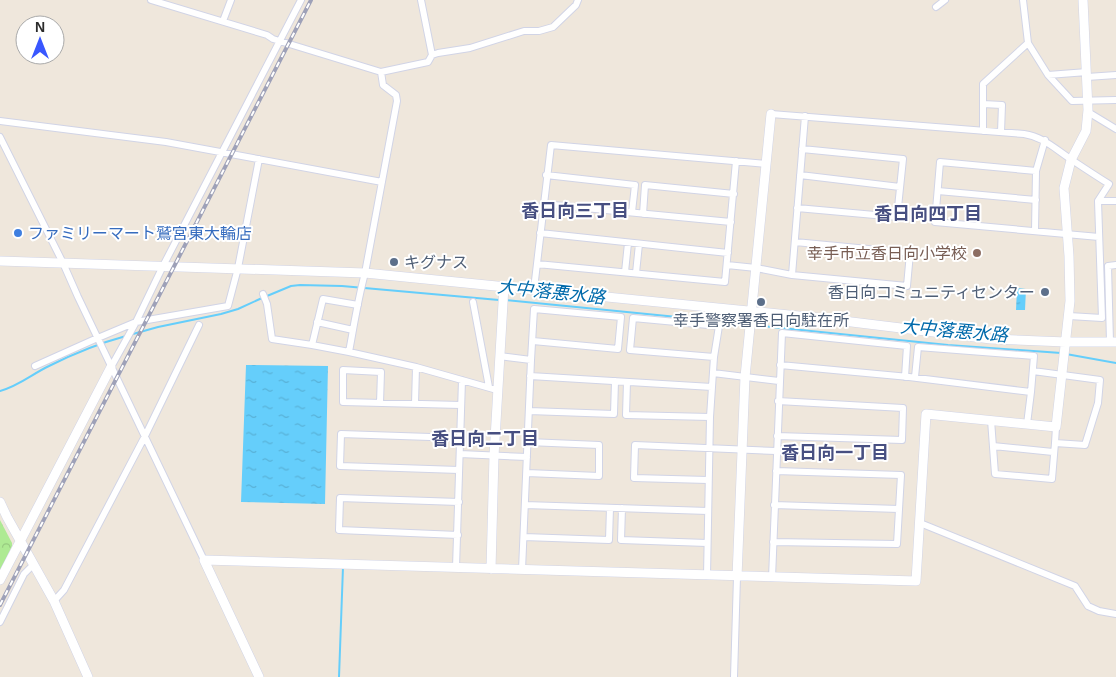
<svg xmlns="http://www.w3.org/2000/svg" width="1116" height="677" font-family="Helvetica,'Noto Sans JP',sans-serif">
<defs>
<pattern id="park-crowns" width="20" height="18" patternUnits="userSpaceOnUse" patternTransform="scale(1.25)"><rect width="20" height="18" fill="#aeea93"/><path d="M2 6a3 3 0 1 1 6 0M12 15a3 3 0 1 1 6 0" fill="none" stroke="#96c97f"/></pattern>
<pattern id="water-ripples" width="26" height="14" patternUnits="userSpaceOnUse" patternTransform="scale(1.25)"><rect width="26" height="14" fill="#65cefb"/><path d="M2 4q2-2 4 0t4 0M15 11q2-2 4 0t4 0" fill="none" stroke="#58b1d7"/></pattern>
</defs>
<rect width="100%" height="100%" fill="#efe7dc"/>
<path fill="url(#park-crowns)" d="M0 520 12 543V546L0 572Z"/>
<path fill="url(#water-ripples)" d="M1017 288 1026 289 1025 310H1016Z
M246 365 328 366 325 504 241 502Z"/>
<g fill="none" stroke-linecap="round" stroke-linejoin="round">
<path stroke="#65cefb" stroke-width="2" d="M267 296 291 286 300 285 342 286 499 300
M506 300 748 324
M753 325 948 345 1061 353
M133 334 158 327 221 314 238 309 262 298
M1066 354 1116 363
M0 391C19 386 32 374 49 366 73 354 100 343 126 336
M339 677 343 567"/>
<defs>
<path id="street" d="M151 0 267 35 273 39 381 72 428 62 432 55 438 53 470 48 524 31H539L553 27 576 5 578 0
M421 0 432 55
M1023 0 1028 43 1048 75 1087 72
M936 7 945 0
M223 21 231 0
M1048 75 1072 101 1116 100
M1087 77 1116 75
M983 104 1002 105 1001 132
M1088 112 1116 129
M771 114 1024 134C1044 137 1055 149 1072 160 1084 168 1096 176 1109 184L1098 201 1102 318 1069 316
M0 121 166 142 382 182
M983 131V84L1028 43
M0 137 63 263 78 297 204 560
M1036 171 940 162 935 222 1099 237
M546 175 635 185 632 212
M800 175 900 187
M938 191 1036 200
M1098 201H1116
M543 204 731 222
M797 208 897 217 903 159 802 149
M643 214 645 185 734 194
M1035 231 1036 171 1045 140
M540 233 728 253
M537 264 725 282 736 161
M727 265 756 268 792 275 907 286 910 253 795 242
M625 272 628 243
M636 273 639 244
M792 275 805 116
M534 289 551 145 767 164
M263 294 267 304 272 339 312 345
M473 302 489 387
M358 305 323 299 312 345 349 352C354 325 358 299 365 273L397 101 396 95 383 85 381 72
M317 322 353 330
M1110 342 1108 266 1116 265
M349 352 416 367 497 390
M499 356 531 360
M780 365 909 377 1031 392 1027 424
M35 366 93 340 136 322 228 306 238 268 259 159
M111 367 136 322 163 266 301 0
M1033 371 1100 380 1098 403 1085 445 1055 443 1056 427
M713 373 779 381
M530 376 712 387
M915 377 918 347 1034 356 1031 392
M627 382 626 415 710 417
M380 403 381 372 343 370V402L461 405
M415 404 416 367
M529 411 614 414 615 381
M991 420 995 474 1052 479 1055 443
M777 436 902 440 903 408 778 401
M993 446 1053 452
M460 454 527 457
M459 470 340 466 341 434 460 438
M527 473 599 476V445L528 442
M708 480 634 478 635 445 776 451
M525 505 708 511
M774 505 899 509
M622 508 621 540 707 543
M920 523 1075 586 1088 606 1099 611 1116 614
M458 535 339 530 340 498 459 502
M524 537 609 540 610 508
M773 542 897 544 901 475 776 471
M456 568 462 380
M522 570 531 360 534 309 621 317 618 349 533 341
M707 576 710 417 714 357 630 350 633 318 719 326 714 357
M772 578 782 333 907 346 905 377
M54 601 64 590 145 436 199 325
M0 622 24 574 34 564
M734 677 737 577"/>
<path id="secondary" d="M0 261 365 273 819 318 991 339 1066 342H1116
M0 502 7 517 54 601 88 677
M491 569 494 456 504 286
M737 577 745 377 771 114
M0 580 111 367
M259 677 204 560 916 581 926 414 1056 427 1070 301 1069 256 1064 188 1071 160 1086 131 1088 110 1083 0"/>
</defs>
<use href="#street" stroke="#d1d4e6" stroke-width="8"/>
<use href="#secondary" stroke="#d1d4e6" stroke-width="10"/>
<use href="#street" stroke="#fff" stroke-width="6"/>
<use href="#secondary" stroke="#fff" stroke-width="9"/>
<defs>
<path id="rail" d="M0 605 311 0"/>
</defs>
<use href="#rail" stroke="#9ea1b8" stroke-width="4"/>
<use href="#rail" stroke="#fff" stroke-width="2" stroke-dasharray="5.5" stroke-linecap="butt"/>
</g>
<circle fill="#3f7fe0" stroke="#fff" stroke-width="2" cx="18" cy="233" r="5"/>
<circle fill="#8d6e63" stroke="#fff" stroke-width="2" cx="977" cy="253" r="5"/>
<g fill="#5c6f8a" stroke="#fff" stroke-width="2">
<circle cx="394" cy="262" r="5"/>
<circle cx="1045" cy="292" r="5"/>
<circle cx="761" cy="302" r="5"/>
</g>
<g text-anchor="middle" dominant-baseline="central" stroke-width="4" stroke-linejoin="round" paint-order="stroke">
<g font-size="16" fill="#366cbe" stroke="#fff" text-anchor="start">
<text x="28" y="233">ファミリーマート鷲宮東大輪店</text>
</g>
<g font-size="16" fill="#785e54" stroke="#fff" text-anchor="end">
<text x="967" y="253">幸手市立香日向小学校</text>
</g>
<g font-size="16" fill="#4e5e75" stroke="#fff" text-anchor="start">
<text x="404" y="262">キグナス</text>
<text x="1035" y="292" text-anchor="end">香日向コミュニティセンター</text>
<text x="761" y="320" text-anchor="middle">幸手警察署香日向駐在所</text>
</g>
<g font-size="18" font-weight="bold" fill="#474f81" stroke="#fff">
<text x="575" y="211">香日向三丁目</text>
<text x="928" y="214">香日向四丁目</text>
<text x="485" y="439">香日向二丁目</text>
<text x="835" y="453">香日向一丁目</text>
</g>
<g font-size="18" font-style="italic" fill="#006aab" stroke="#fff">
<text transform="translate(551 292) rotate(6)">大中落悪水路</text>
<text transform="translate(954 331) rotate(5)">大中落悪水路</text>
</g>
</g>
<g transform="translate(40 40)"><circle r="24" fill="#ffffff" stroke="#aaaaaa"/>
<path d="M0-4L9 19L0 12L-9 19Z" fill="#3957ff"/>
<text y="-8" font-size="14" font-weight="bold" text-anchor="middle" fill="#2b2b2b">N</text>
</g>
</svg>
